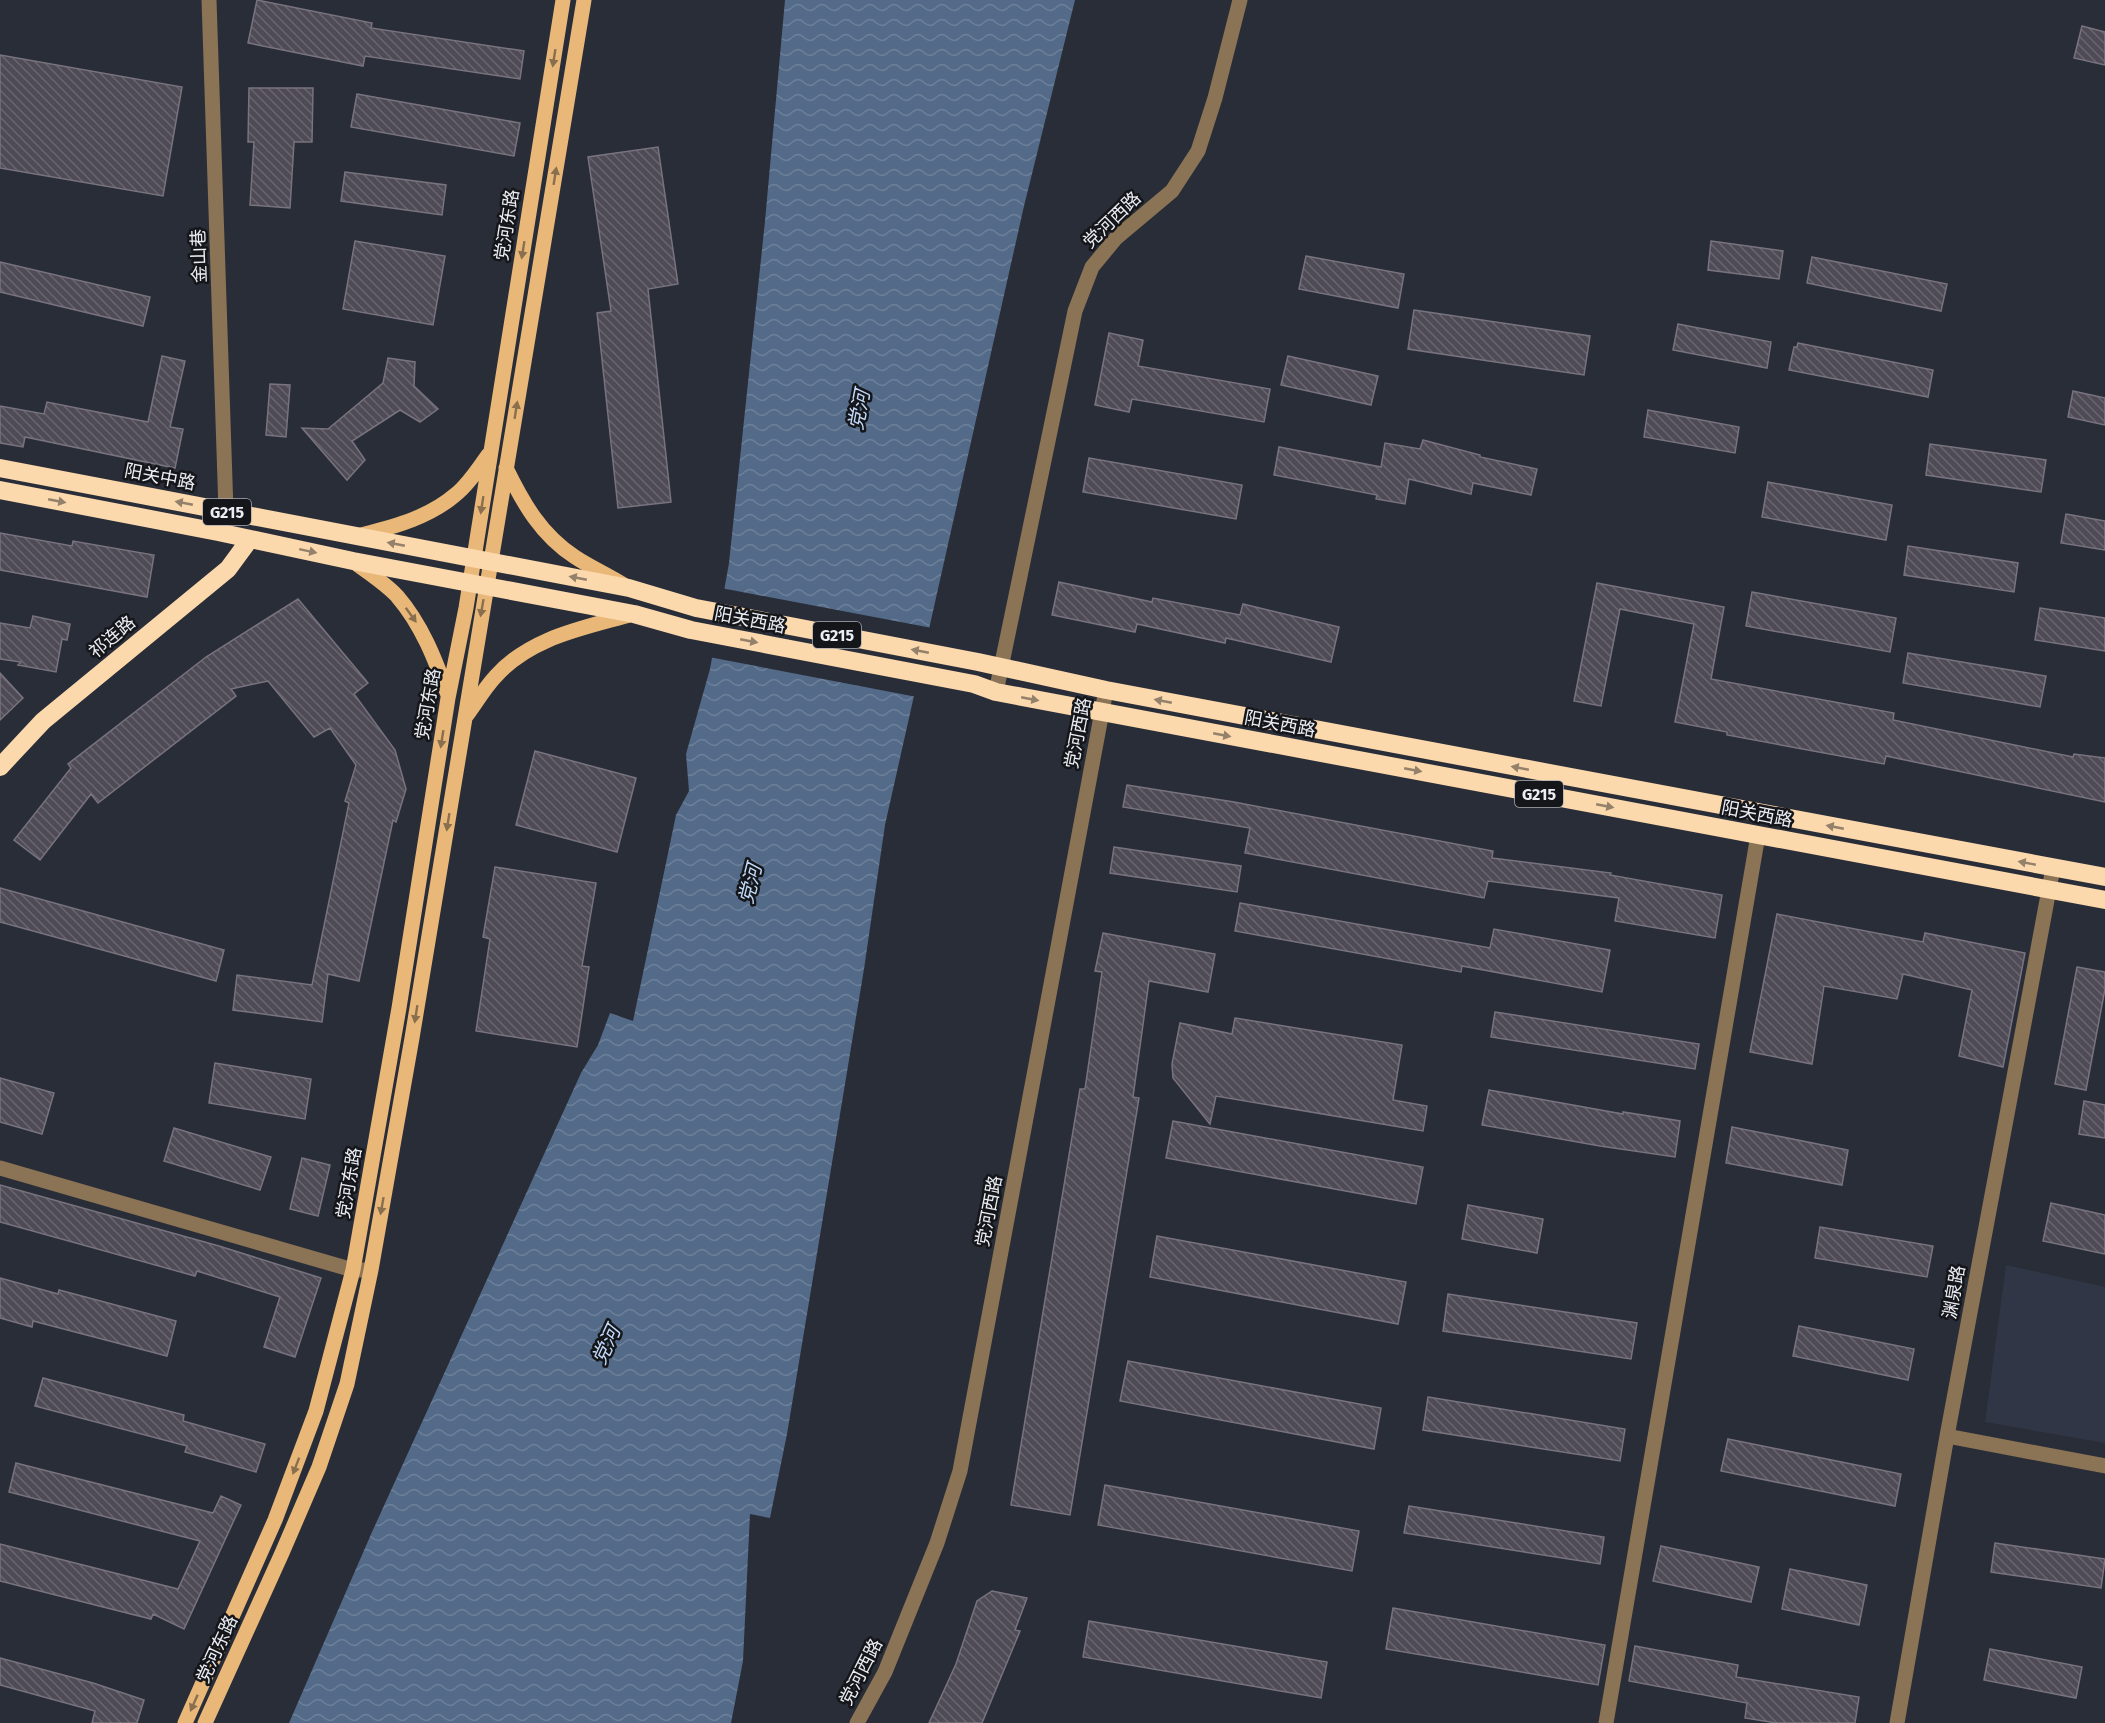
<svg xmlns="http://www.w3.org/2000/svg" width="2105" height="1723" font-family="'Fira Sans','Noto Sans SC',sans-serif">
<defs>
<pattern id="water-waves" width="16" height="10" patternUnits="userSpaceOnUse" patternTransform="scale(1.5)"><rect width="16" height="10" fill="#536a88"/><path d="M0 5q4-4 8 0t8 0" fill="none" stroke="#6c8099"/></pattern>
<pattern id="building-back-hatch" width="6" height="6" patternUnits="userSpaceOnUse" patternTransform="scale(1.5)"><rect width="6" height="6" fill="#4f4b56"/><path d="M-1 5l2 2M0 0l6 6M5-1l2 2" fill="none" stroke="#68656f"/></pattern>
</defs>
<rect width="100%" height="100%" fill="#292d37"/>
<path fill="#313646" d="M2006 1265 2105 1287V1443L1985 1422Z"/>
<path fill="url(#water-waves)" d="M785 0H1075L1024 206 885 825 864 969 809 1302 787 1434 770 1518 750 1514 743 1661 731 1723H289L372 1532 581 1073 598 1045 610 1013 633 1021 676 815 689 791 686 754 710 669 729 563 765 221Z"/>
<path fill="#292d37" d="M721 588 932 628 917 697 709 657Z"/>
<path fill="url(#building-back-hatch)" stroke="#78737f" stroke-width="1.5" d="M257 0 372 23 371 28 524 51 520 79 365 56 363 66 248 43Z
M2082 26 2105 32V65L2074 58Z
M0 55 182 87 163 196 0 168Z
M249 88H313L312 142H294L290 208 250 205 254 142H248Z
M357 94 520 123 514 156 351 127Z
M658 147 678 284 648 289 671 502 618 508 597 313 611 311 588 157Z
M345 172 446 185 442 215 341 201Z
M355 241 445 256 433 325 343 309Z
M1711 241 1783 251 1779 279 1708 270Z
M1306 256 1404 274 1398 308 1299 289Z
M1812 257 1947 284 1941 311 1807 283Z
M0 262 150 297 143 326 0 292Z
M1414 310 1590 336 1584 375 1408 349Z
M1678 324 1771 342 1767 368 1673 350Z
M1109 333 1143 340 1138 366 1270 389 1264 422 1132 399 1129 412 1095 405Z
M1798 343 1933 370 1928 397 1789 370 1794 347H1797Z
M162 356 185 361 170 427 183 429 175 468 25 437 23 447 0 443V406L44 414 47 402 148 422Z
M1288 356 1378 376 1371 405 1281 385Z
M388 358 415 362 414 386 438 409 420 422 400 410 352 441 365 460 347 480 302 428 328 429 383 383Z
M270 384 290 385 286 437 266 435Z
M2073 391 2105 398V425L2068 417Z
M1648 410 1739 427 1735 453 1644 437Z
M1423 440 1480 455V457L1537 469 1531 495 1473 483 1471 494 1409 479 1405 504 1376 499 1377 495 1274 475 1279 447 1381 467 1385 443 1420 449Z
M1930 444 2046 460 2041 492 1926 475Z
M1089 458 1242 485 1236 519 1083 492Z
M1768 482 1892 505 1886 540 1762 517Z
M2066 514 2105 521V550L2061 543Z
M0 533 72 546 73 541 154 555 147 597 0 570Z
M1908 546 2018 563 2014 592 1904 575Z
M1059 582 1152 602 1153 598 1240 615 1243 604 1339 627 1331 662 1226 638 1225 643 1137 624 1135 632 1052 615Z
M1597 583 1724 607 1711 679 1894 713 1893 720 2073 757 2074 754 2105 758V802L1886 756 1884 764 1727 735V732L1675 722 1694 624 1620 609 1601 706 1574 701Z
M1752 592 1896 618 1890 652 1746 626Z
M298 599 368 683 354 694 395 750 406 789 396 822 393 820 359 981 328 974 322 1022 233 1010 237 975 312 985 349 803 345 801 356 765 330 728 314 737 268 681 231 689 236 696 98 803 91 794 40 860 14 840 71 768 68 764 206 657Z
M2040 608 2105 618V651L2035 640Z
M33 616 70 624 67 640 62 639 56 672 18 665 21 662 0 659V623L30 628Z
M1908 653 2046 676 2040 707 1903 683Z
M0 673 23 698 0 720Z
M535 751 636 778 617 852 516 825Z
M1127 785 1234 802 1493 851 1492 858 1611 873 1610 875 1722 895 1715 938 1615 921 1619 898 1488 881 1484 898 1245 853 1250 828 1123 807Z
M1114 847 1241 866 1237 892 1110 873Z
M495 867 596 883 582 966 589 967 577 1047 476 1031 490 939 483 937Z
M0 888 224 950 216 981 0 922Z
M1240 903 1490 948 1494 929 1610 950 1602 992 1462 966 1461 972 1235 931Z
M1777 914 1923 942 1925 933 2025 953 2003 1067 1959 1056 1972 990 1903 974 1897 999 1824 986 1812 1064 1750 1052Z
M1103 933 1215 954 1208 992 1149 981 1133 1097 1139 1098 1070 1515 1011 1505 1080 1089H1085L1102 972 1095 971Z
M2077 967 2105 972V989L2086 1090 2055 1084Z
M1495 1012 1699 1044 1695 1069 1491 1037Z
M1235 1018 1402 1045 1393 1100 1427 1106 1423 1131 1216 1096 1210 1124 1173 1078 1172 1064 1180 1023 1232 1034Z
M215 1063 311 1079 305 1119 209 1103Z
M0 1078 54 1093 42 1134 0 1122Z
M1489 1090 1623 1114V1112L1680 1121 1675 1157 1600 1146 1482 1125Z
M2084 1101 2105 1105V1138L2079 1134Z
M1173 1121 1423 1167 1416 1204 1166 1158Z
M1732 1127 1848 1150 1842 1185 1726 1163Z
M174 1128 271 1157 260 1190 164 1161Z
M302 1158 330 1165 318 1216 290 1209Z
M0 1185 219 1246 321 1278 295 1357 264 1347 280 1297 197 1271 195 1276 0 1222Z
M2051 1203 2105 1215V1254L2043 1241Z
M1468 1205 1543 1219 1537 1253 1462 1239Z
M1820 1227 1933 1246 1927 1277 1815 1258Z
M1157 1236 1406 1282 1398 1324 1150 1277Z
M0 1278 58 1294 59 1290 176 1321 167 1356 33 1321 32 1327 0 1318Z
M1448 1294 1637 1323 1631 1359 1443 1331Z
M1799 1326 1914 1349 1908 1380 1793 1356Z
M1128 1361 1381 1408 1374 1449 1120 1401Z
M43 1378 184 1415 183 1421 265 1444 256 1472 185 1452 187 1446 35 1406Z
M1428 1397 1625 1429 1620 1461 1423 1430Z
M1728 1439 1901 1474 1895 1506 1721 1471Z
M16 1463 213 1513 221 1496 241 1505 184 1629 153 1614 151 1619 0 1581V1544L178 1589 200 1541 9 1492Z
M1105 1485 1359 1531 1352 1571 1098 1525Z
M1409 1506 1604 1537 1600 1564 1404 1533Z
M1995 1543 2105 1559 2101 1588 1991 1572Z
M1661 1546 1759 1567 1751 1602 1653 1581Z
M1790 1569 1867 1585 1859 1625 1782 1609Z
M992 1591 1027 1598 1015 1630 1020 1631 982 1723H929L956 1664 977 1601Z
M1393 1608 1605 1645 1598 1685 1386 1649Z
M1089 1621 1327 1662 1321 1698 1083 1657Z
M1635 1646 1738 1665 1736 1677 1859 1697 1855 1723H1776L1745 1718 1747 1703 1629 1681Z
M1990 1649 2082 1667 2076 1698 1984 1680Z
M0 1658 93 1683 144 1700 137 1723H92L95 1711 0 1685Z"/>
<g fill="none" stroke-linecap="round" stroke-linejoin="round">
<path stroke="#8b7355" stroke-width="15" d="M209 0 226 511
M996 692 1075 311 1092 267 1116 238 1172 191 1198 151 1215 98 1240 0
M0 1168 353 1270H364
M1947 1436 2105 1466
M857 1723 885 1672 937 1543 960 1471 1106 690
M1606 1723 1758 835
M1897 1723 1947 1436 2053 868"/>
<path stroke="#e9b879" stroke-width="15" d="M506 468C523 503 541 535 575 557 590 567 608 575 624 585
M357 536C391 527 427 519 455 495 468 485 478 469 488 455
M353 561C367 572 385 583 397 596 422 625 435 659 448 695
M467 715C476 703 484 689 495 677 530 637 584 628 633 614
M185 1723 275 1520 316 1411 353 1270 399 1008 448 698 466 608 563 0
M205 1723 282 1553 319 1467 347 1384 371 1270 412 1038 584 0"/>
<path stroke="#fcd8ad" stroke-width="18" d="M0 468 629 588 696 608 978 662 1106 690 2105 877
M0 490 218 532 353 561 634 614 691 630 974 684 996 692 2105 900
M0 767 43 721 228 569 250 539"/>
</g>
<defs><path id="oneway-solid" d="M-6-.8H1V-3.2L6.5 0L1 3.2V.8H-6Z" transform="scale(1.5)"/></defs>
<g fill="#896f4e">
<use href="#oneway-solid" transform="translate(554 58) rotate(99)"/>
<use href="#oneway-solid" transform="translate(555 176) rotate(-81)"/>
<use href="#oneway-solid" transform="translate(523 250) rotate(99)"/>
<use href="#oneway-solid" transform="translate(516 410) rotate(-81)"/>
<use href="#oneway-solid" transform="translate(482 505) rotate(99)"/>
<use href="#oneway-solid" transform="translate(482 608) rotate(100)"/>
<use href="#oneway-solid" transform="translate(411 615) rotate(54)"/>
<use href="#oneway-solid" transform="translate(442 739) rotate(99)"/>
<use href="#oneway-solid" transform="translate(448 822) rotate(99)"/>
<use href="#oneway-solid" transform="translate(416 1014) rotate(99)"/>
<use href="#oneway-solid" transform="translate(382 1206) rotate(100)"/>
<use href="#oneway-solid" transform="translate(296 1466) rotate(111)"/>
<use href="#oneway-solid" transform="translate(194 1703) rotate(114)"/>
</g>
<g fill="#94816b">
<use href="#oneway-solid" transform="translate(57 501) rotate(11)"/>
<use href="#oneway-solid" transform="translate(184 503) rotate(-169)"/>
<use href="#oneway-solid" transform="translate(396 544) rotate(-169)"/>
<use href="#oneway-solid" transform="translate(308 551) rotate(12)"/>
<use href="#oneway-solid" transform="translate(578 578) rotate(-169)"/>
<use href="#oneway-solid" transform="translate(749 641) rotate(11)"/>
<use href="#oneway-solid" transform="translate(920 651) rotate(-169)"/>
<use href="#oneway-solid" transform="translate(1030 699) rotate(11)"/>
<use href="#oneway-solid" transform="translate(1163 701) rotate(-169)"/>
<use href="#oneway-solid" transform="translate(1222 735) rotate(11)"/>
<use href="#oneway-solid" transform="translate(1520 768) rotate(-169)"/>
<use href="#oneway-solid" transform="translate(1413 770) rotate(11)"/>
<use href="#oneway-solid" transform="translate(1605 806) rotate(11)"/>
<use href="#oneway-solid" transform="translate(1835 827) rotate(-169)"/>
<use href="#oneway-solid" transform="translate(2027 863) rotate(-169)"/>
</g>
<g text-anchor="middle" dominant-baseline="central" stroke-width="5" stroke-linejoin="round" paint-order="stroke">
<g fill="#14161a" stroke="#aaacb2" stroke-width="1.5">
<rect x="203" y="499" width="48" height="26" rx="4.5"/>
<rect x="813" y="622" width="48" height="26" rx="4.5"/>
<rect x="1515" y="781" width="48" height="26" rx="4.5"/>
</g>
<g font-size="16" font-weight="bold" fill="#eaedf3">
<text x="227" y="512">G215</text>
<text x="837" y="635">G215</text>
<text x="1539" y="794">G215</text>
</g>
<g font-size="18" fill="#eaedf3" stroke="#14161a">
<text transform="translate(1112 220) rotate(-44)">党河西路</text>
<text transform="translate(507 225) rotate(-81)">党河东路</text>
<text transform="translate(199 256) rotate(-92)">金山巷</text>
<text transform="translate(160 477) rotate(11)">阳关中路</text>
<text transform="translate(750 620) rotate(11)">阳关西路</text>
<text transform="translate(112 637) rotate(-40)">祁连路</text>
<text transform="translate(428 704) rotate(-80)">党河东路</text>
<text transform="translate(1280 724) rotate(11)">阳关西路</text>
<text transform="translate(1078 733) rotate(-79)">党河西路</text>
<text transform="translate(1757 814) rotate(11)">阳关西路</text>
<text transform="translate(349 1183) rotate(-80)">党河东路</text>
<text transform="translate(989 1211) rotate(-79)">党河西路</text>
<text transform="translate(1954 1292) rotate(-80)">渊泉路</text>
<text transform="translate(217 1649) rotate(-65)">党河东路</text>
<text transform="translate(861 1672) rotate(-63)">党河西路</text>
</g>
<g font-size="20" font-style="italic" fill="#c1d9f9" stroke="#14161a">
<text transform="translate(859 410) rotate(-79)">党河</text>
<text transform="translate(750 884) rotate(-76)">党河</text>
<text transform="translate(606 1345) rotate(-65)">党河</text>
</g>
</g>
</svg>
